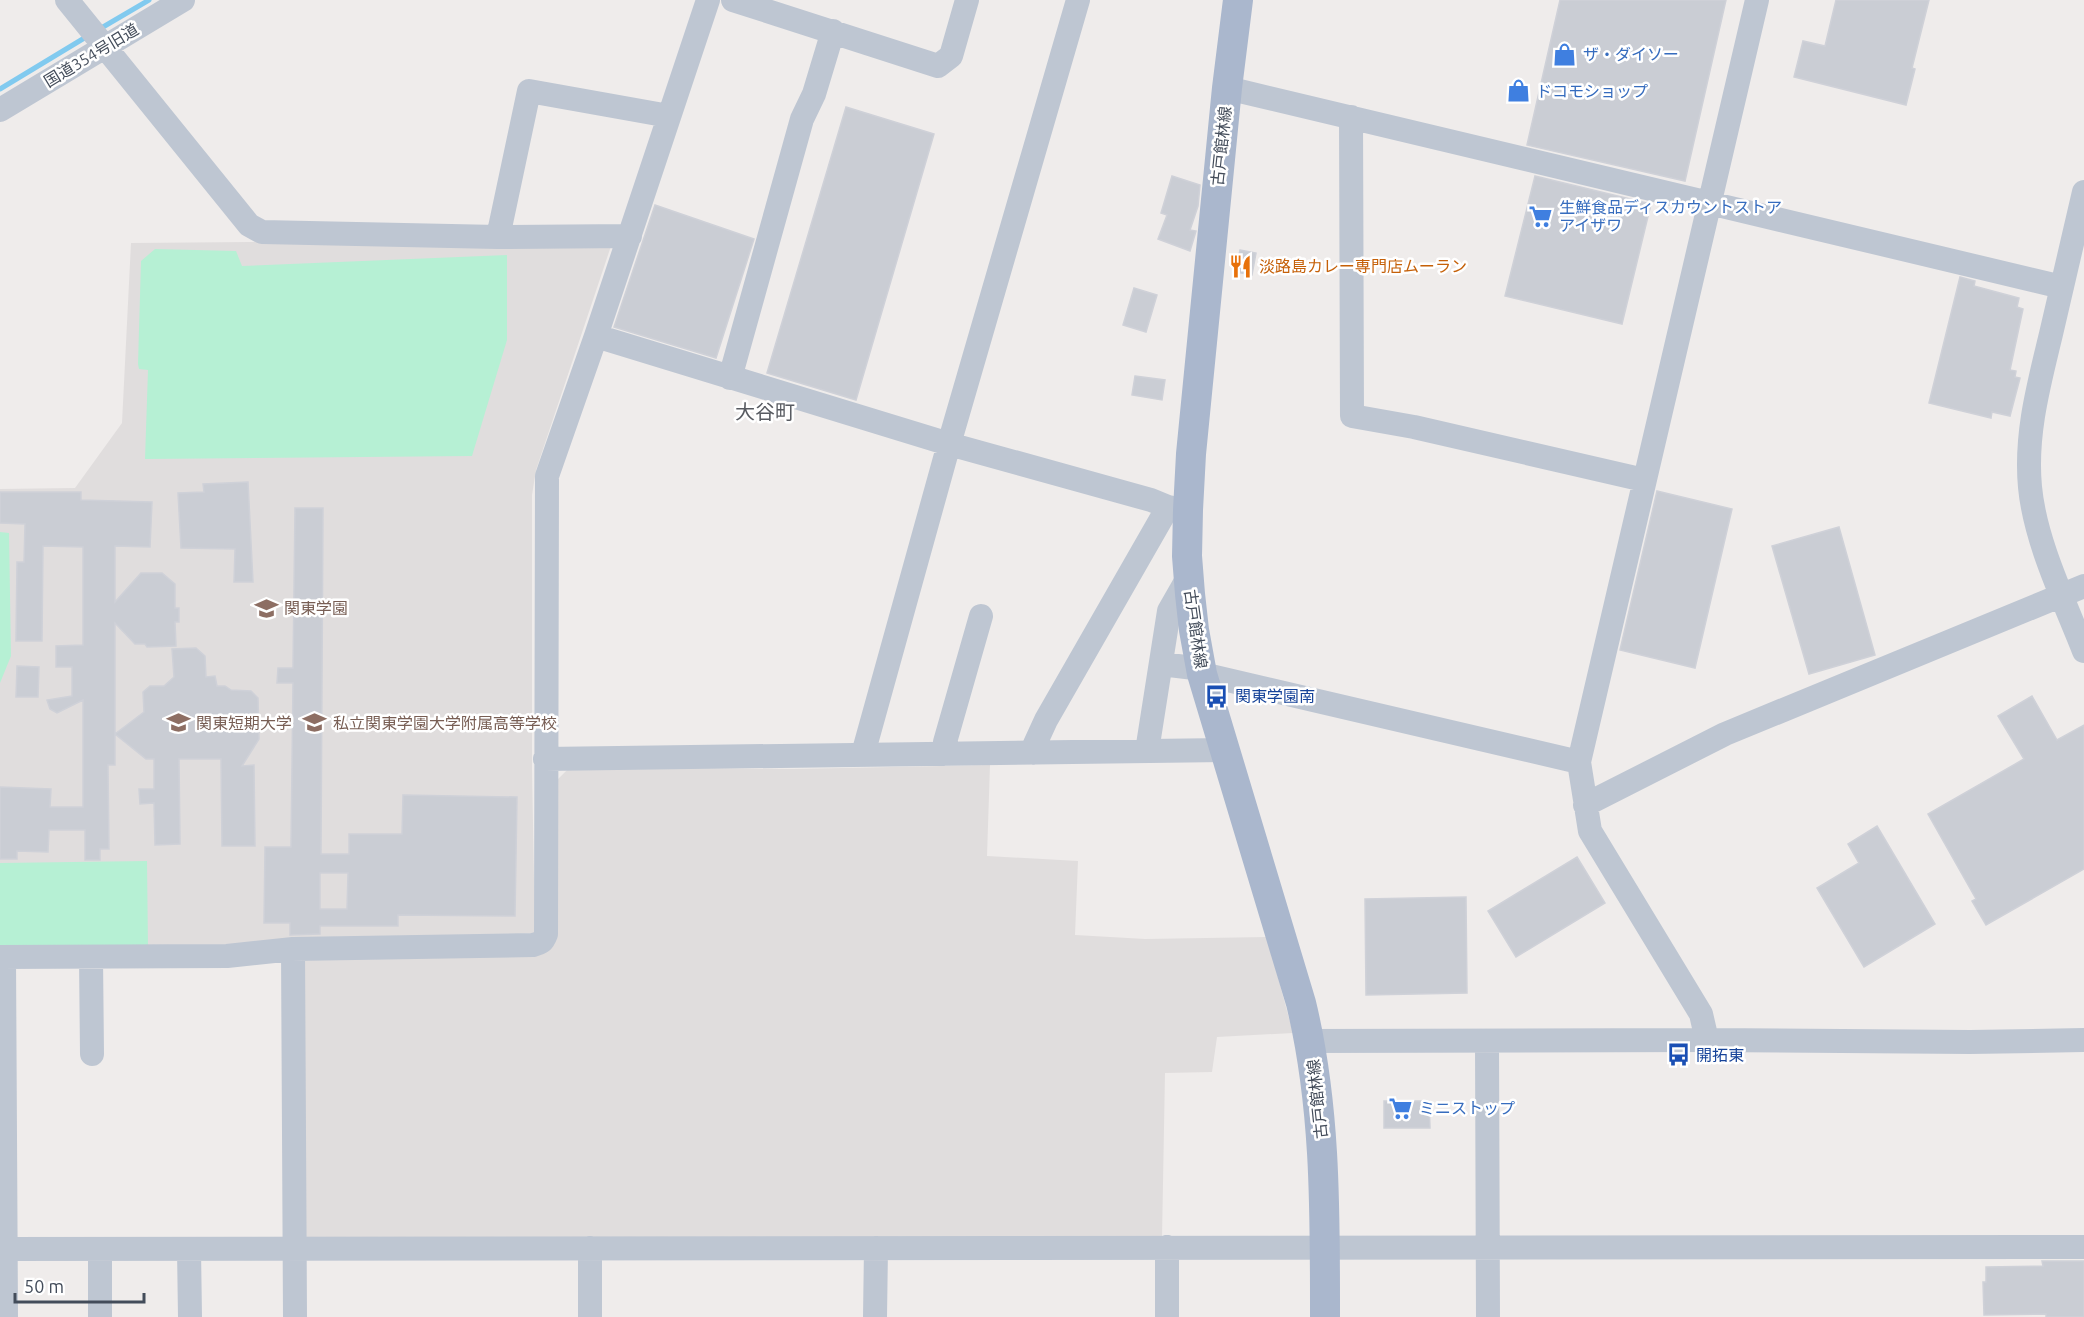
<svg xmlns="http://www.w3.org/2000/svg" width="2084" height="1317" font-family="Ubuntu,'Noto Sans JP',sans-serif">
<rect width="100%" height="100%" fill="#efeceb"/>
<path fill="#e0dddd" d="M249 242 611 246 536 470 532 495V769L535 933 229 950 0 949V489L75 488 122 423 131 243Z
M990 765 987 856 1078 861 1075 935 1145 939 1267 937 1293 1033 1217 1037 1212 1072 1165 1073 1162 1238 304 1244 302 954 548 947 556 781 570 767 794 769Z"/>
<path fill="#b6f0d4" d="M155 249 236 251 242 266 507 255V340L472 456 145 459 148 370 139 369 138 364 141 261Z
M0 532 9 533 11 656 0 683Z
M147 861 148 949H0V863Z"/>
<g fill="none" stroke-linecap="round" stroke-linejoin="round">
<path stroke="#81caef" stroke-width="5" d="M103 27 149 0
M0 89 86 37"/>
</g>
<path fill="#cacdd4" stroke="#cfd1d8" stroke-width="1.5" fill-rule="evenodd" d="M1560 0H1726L1685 181 1527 145Z
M1836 0H1929L1912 68 1915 69 1906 105 1794 77 1803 41 1825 46Z
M846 107 934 134 856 400 767 373Z
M1172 176 1200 185 1198 206 1190 230 1196 231 1190 251 1158 239 1167 215 1161 213Z
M1535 176 1651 204 1622 324 1505 296Z
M655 205 754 239 716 358 614 327Z
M1240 250 1256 253 1252 275 1235 272Z
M1960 277 1975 281 1974 286 2019 298 2017 307 2023 309 2010 370 2016 371 2015 377 2020 378 2010 416 1992 412 1991 418 1929 403Z
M1134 288 1157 295 1146 332 1123 325Z
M1135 376 1165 380 1162 400 1132 395Z
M248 482 253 582H234L235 549 181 548 178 493 204 492 203 484Z
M1657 491 1732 509 1695 668 1620 650Z
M0 492H81V500L152 502 150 547 115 546V602L141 573H162L175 584V608H179V622H175L176 646 147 647 145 644H135L115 623V765H108L109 849H100V860H85V830H49L48 852 17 851V859H0V787L51 789 50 807H83V700L57 713 50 709 47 700 72 696V667H56V646L83 645V547L43 546 42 641H16L17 562H24L25 524 0 523Z
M295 508H323L321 854H349V834H402L403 795 517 797 515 916 398 915V926H320V934L290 935V923H264L265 847H291L293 683H277L278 668H293ZM320 873H348L347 909H320Z
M1839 527 1875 655 1809 674 1772 546Z
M196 648 205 656 206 677 215 676 217 686H225L231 690 251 691 258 698 259 739 242 766 254 765 255 846H222L221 759H179L180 844 155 845 154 803 140 804 139 789H154V759H146L115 734 144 712 143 692 150 686H164L174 677 172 649Z
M17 666 39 667 38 697H16Z
M2032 696 2057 740 2084 725V869L1986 925 1972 901 1976 899 1928 814 2024 759 1998 716Z
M1877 826 1935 924 1864 967 1817 888 1859 863 1848 844Z
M1577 857 1605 903 1516 957 1488 911Z
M1466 897 1467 993 1366 995 1365 899Z
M1384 1101H1429L1430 1128H1384Z
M2042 1261H2084V1317H2046V1314L1984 1315 1983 1282H1986V1267L2043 1266Z"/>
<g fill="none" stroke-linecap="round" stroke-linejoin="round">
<path stroke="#bec6d2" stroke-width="24" d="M67 0 249 225 262 232 498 237 630 236
M733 0 938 66 951 56 967 0
M1227 88 2062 287
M0 110 183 0
M1351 117 1352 416 1414 427 1644 480
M2084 192C2073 239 2062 286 2051 334 2039 384 2025 434 2030 487 2035 541 2064 600 2084 651
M498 237 529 91 669 116
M596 336 949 444 1151 500 1168 507
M730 378 802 119 814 94 833 31
M1161 664 1194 668 1202 674 1579 762
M1147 751 1169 611 1189 576
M1034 753 1035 744 1046 720 1168 507 1182 510
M863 754 949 444 1078 0
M944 754 945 742 981 616
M545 759 1225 750
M1585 805 1725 734 2084 586
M293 949 295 1317
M0 957 227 956 293 949 533 945C541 943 543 942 546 934L547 476 596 336 708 0
M4 957 6 1317
M91 957 92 1054
M1707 1040 1701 1014 1590 831 1579 762 1757 0
M1310 1041 1707 1040 1970 1042 2084 1040
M1487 1041 1488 1317
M590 1248V1317
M0 1249 2084 1247
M189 1249 190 1317
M100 1317V1249
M875 1317 876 1248
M1167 1317V1247"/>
<path stroke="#aab7cd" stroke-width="30" d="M1238 0 1227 88 1191 454 1188 510 1187 556 1190 594 1194 630 1202 674 1301 1003C1326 1106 1325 1212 1325 1317"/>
</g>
<defs>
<symbol id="shop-bare" viewBox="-9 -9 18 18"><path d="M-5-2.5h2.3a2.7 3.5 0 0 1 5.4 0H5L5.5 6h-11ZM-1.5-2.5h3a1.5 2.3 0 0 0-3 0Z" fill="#3f7fe0" stroke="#fff" stroke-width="2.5" paint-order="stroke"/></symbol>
<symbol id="supermarket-bare" viewBox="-9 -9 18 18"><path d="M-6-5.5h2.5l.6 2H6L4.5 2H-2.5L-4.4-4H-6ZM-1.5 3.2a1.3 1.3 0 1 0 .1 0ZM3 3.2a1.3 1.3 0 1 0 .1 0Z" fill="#3f7fe0" stroke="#fff" stroke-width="2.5" paint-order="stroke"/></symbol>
<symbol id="restaurant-bare" viewBox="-9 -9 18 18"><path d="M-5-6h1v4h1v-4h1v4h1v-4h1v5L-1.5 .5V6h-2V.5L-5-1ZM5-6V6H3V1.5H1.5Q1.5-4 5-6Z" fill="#e8710a" stroke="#fff" stroke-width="2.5" paint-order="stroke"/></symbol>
<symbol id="school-bare" viewBox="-9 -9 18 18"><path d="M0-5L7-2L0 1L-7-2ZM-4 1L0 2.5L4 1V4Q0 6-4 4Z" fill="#8d6e63" stroke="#fff" stroke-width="2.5" paint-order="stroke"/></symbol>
<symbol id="bus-bare" viewBox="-9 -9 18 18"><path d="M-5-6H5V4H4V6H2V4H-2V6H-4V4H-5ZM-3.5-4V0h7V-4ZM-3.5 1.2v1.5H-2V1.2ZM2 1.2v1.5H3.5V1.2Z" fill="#1a4fb4" stroke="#fff" stroke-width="2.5" paint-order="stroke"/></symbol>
<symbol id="university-bare" viewBox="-9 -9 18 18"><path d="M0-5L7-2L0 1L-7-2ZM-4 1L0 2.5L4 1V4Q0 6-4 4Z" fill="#8d6e63" stroke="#fff" stroke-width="2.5" paint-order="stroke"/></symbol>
</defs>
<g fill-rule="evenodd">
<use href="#shop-bare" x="1548" y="38" width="33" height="33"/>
<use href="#shop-bare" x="1502" y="74" width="33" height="33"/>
<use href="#supermarket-bare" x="1524" y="200" width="33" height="33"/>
<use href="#restaurant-bare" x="1224" y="250" width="33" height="33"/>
<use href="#school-bare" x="250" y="592" width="33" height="33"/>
<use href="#bus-bare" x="1200" y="680" width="33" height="33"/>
<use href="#university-bare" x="162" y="706" width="33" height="33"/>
<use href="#school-bare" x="298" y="706" width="33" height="33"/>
<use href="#bus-bare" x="1662" y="1038" width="33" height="33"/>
<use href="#supermarket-bare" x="1384" y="1092" width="33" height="33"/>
</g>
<g text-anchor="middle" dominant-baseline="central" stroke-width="5" stroke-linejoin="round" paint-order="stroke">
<g font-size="16" fill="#366cbe" stroke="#fff" text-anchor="start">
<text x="1583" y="54">ザ・ダイソー</text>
<text x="1536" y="91">ドコモショップ</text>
<text x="1559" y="207">生鮮食品ディスカウントストア<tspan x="1559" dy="18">アイザワ</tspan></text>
<text x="1419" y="1108">ミニストップ</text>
</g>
<g font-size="16" fill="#434c5a" stroke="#fff">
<text transform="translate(91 55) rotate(-31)">国道354号旧道</text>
<text transform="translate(1221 146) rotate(-84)">古戸館林線</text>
<text transform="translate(1196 629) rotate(82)">古戸館林線</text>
<text transform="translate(1317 1099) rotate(-96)">古戸館林線</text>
</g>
<g font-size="16" fill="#c56008" stroke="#fff" text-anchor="start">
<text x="1259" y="266">淡路島カレー専門店ムーラン</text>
</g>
<g font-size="16" fill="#785e54" stroke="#fff" text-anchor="start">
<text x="284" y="608">関東学園</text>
<text x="196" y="723">関東短期大学</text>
<text x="333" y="723">私立関東学園大学附属高等学校</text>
</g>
<g font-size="16" fill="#164399" stroke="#fff" text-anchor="start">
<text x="1235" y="696">関東学園南</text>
<text x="1696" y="1055">開拓東</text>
</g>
<g font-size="20" fill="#585b61" stroke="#fff">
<text x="765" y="411">大谷町</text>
</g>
</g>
<path d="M15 1293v9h129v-9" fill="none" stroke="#434c5a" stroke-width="3"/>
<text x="24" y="1293" font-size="18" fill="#434c5a" stroke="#ffffff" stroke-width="4.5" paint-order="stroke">50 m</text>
</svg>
